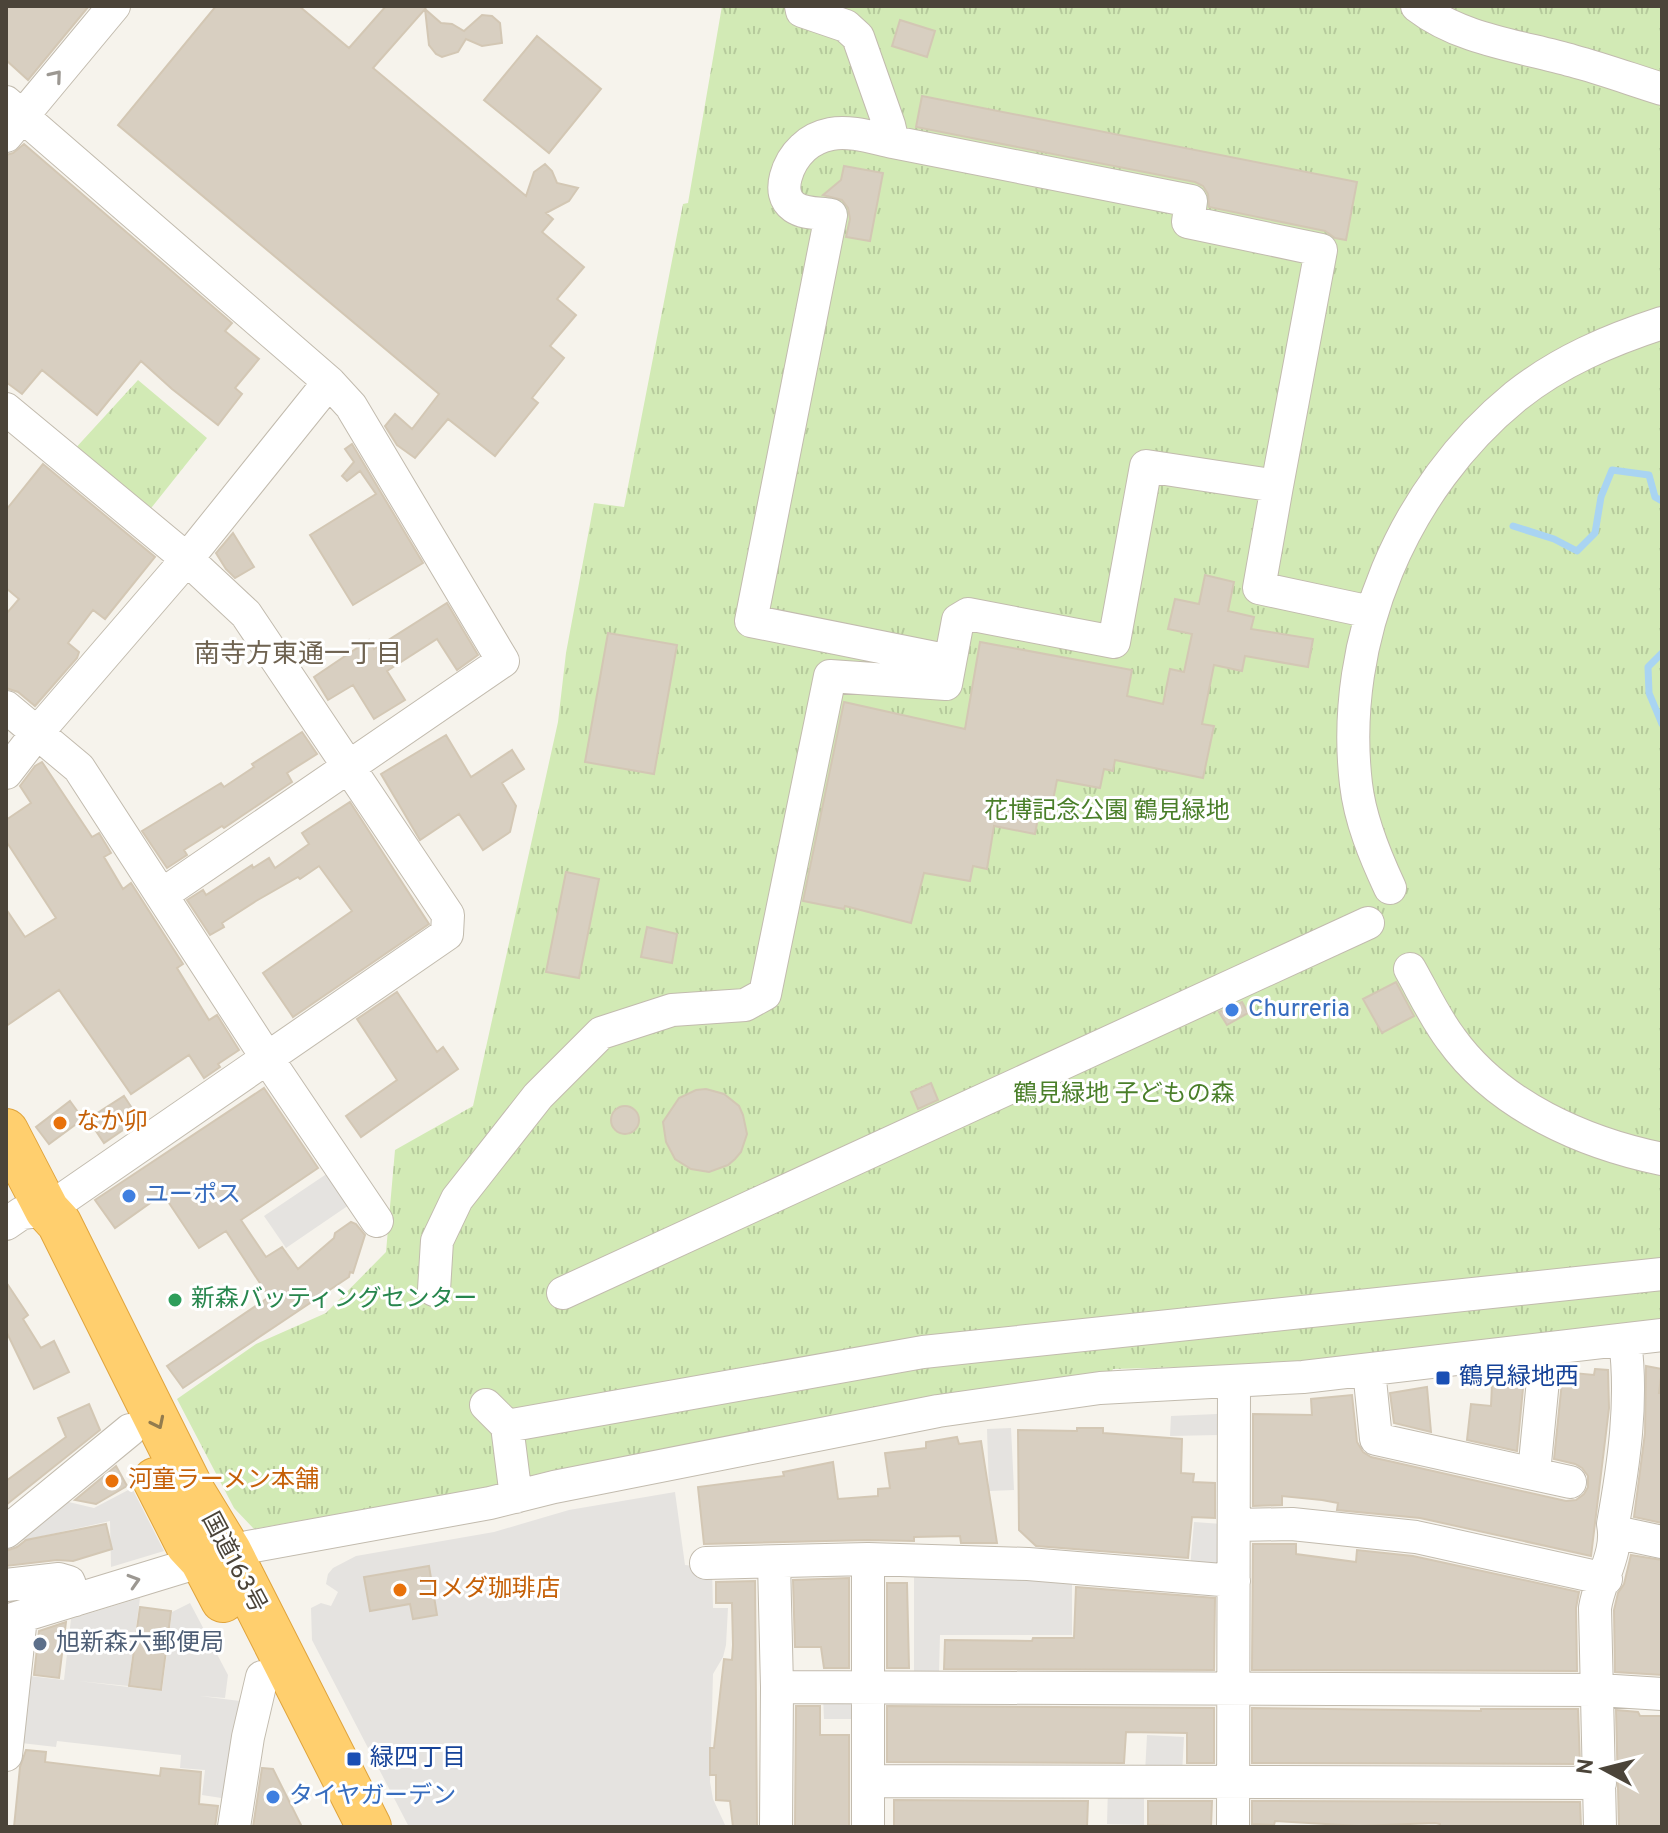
<svg xmlns="http://www.w3.org/2000/svg" width="1668" height="1833" font-family="Overpass,'Noto Sans JP',sans-serif">
  <style>
    .park { fill: url(#park-tufts) }
    .parking { fill: #e5e3e0 }
    .lines { fill: none; stroke-linecap: round; stroke-linejoin: round }
    .stream { stroke: #a9d4f2; stroke-width: 7 }
    .building { fill: #d8cfc1; stroke: #d3c7b4; stroke-width: 2 }
    .minor-casing { stroke: #c2bbae; stroke-width: 34 }
    .highway-casing { stroke: #e0a43c; stroke-width: 46 }
    .minor { stroke: #fff; stroke-width: 32 }
    .highway { stroke: #ffcf6e; stroke-width: 44 }
    .oneway { stroke: #9c9892 }
    .oneway2 { stroke: #937c4e }
    .shop-dot { fill: #3f7fe0; stroke: #fff; stroke-width: 3 }
    .food-dot { fill: #e8710a; stroke: #fff; stroke-width: 3 }
    .leisure-dot { fill: #2e9e5b; stroke: #fff; stroke-width: 3 }
    .transit-dot { fill: #1a4fb4; stroke: #fff; stroke-width: 3 }
    .service-dot { fill: #5c6f8a; stroke: #fff; stroke-width: 3 }
    .labels { text-anchor: middle; dominant-baseline: central; stroke-width: 6; stroke-linejoin: round; paint-order: stroke }
    .park-label { font-size: 24px; fill: #4a7f2a; stroke: #fff }
    .shop-label { font-size: 24px; fill: #366cbe; stroke: #fff; text-anchor: start }
    .food-label { font-size: 24px; fill: #c56008; stroke: #fff; text-anchor: start }
    .leisure-label { font-size: 24px; fill: #27864d; stroke: #fff; text-anchor: start }
    .transit-label { font-size: 24px; fill: #164399; stroke: #fff; text-anchor: start }
    .street-label { font-size: 24px; fill: #4b4439; stroke: #fff }
    .service-label { font-size: 24px; fill: #4e5e75; stroke: #fff; text-anchor: start }
    .neighbourhood-label { font-size: 26px; fill: #6e6250; stroke: #fff }
  </style>
  <defs>
    <pattern id="park-tufts" width="24" height="20" patternUnits="userSpaceOnUse" patternTransform="scale(2)"><rect width="24" height="20" fill="#d2eab5"/><path d="M3 7l-1-3M5 7V3M7 7l1-3M15 17l-1-3M17 17v-4M19 17l1-3" fill="none" stroke="#b6ca9c"/></pattern>
  </defs>
  <rect width="100%" height="100%" fill="#f6f3ec"/>
  <!-- park -->
  <path class="park" d="M722 6H1662V1322L1299 1364 1113 1369 1110 1375 254 1529 234 1508 177 1399 256 1344 326 1313 386 1252 395 1150 473 1106 558 722 566 653 594 503 624 507 683 204 688 203Z
    M138 380 207 438 144 517 72 452Z"/>
  <!-- parking -->
  <path class="parking" d="M328 1173 349 1205 286 1248 264 1216Z
    M1217 1414 1218 1435 1170 1436 1171 1416Z
    M1011 1428 1014 1490 989 1491 987 1429Z
    M132 1488 164 1551 111 1567 110 1521 16 1542 56 1499 94 1508Z
    M675 1492 685 1565 712 1568 713 1608H728L726 1645 723 1657 713 1674 710 1782 713 1799 726 1827H409L312 1640 311 1608 321 1603 331 1606 338 1592 326 1584 328 1574 333 1568 356 1556 494 1532 569 1510Z
    M1194 1522 1222 1524 1218 1570 1190 1568Z
    M1072 1575V1635H940L939 1672H914V1576Z
    M140 1598 128 1686 78 1681 162 1691 172 1612 190 1603 228 1675 225 1698 200 1696 240 1701 244 1708 228 1799 202 1795 205 1770 180 1768 181 1755 57 1741 56 1747 21 1743 29 1676 64 1680 71 1619Z
    M857 1695 858 1719H824L823 1696Z
    M1147 1735 1184 1737 1182 1774 1145 1773Z
    M1108 1787 1144 1788V1825L1107 1824Z"/>
  <g class="lines">
    <!-- stream -->
    <path class="stream" d="M1513 526 1554 539 1577 551 1595 533 1601 497 1612 470 1649 475 1655 497 1662 501
      M1662 653 1648 667 1649 693 1662 724"/>
  </g>
  <!-- building -->
  <path class="building" d="M6 6H89L28 80 6 60Z
    M216 6H299L349 48 386 6H427L425 9 441 23 452 24 464 31 482 15 492 16 500 23 502 43 482 46 466 39 458 52 442 57 436 54 429 45 425 9 373 68 526 196 534 172 545 164 552 171 557 183 578 188 569 201 546 213 553 219 542 232 584 267 557 299 576 315 550 346 564 358 532 398 538 403 495 456 448 419 415 458 397 445 385 426 395 414 412 429 439 394 118 125Z
    M900 20 935 31 927 57 892 46Z
    M537 36 601 89 549 153 484 100Z
    M922 96 1357 182 1346 240 1335 238 1325 231 1209 207 1208 194 1203 186 1195 182 916 127Z
    M24 144 232 323 225 331 259 359 235 388 242 394 218 425 172 389 141 361 97 415 42 370 22 394 6 382V155L13 153Z
    M844 166 883 173 870 241 846 237 850 219 848 208 842 200 823 195 841 180Z
    M352 444 423 563 353 605 310 535 376 494 360 471 347 481 342 476 354 462 345 449Z
    M43 464 155 557 105 619 93 610 68 643 79 652 77 658 35 706 18 692 6 688V614L19 599 6 588V510Z
    M233 533 254 567 235 578 226 569 216 553Z
    M1205 575 1234 582 1228 611 1254 617 1251 629 1313 639 1308 667 1245 656 1242 671 1214 665 1202 724 1214 726 1203 778 1115 760 1113 771 1104 769 1100 788 1057 780 1049 820 1038 818 1035 834 994 826 987 869 973 866 970 881 924 873 911 923 845 906 844 909 803 901 844 702 965 729 980 642 1132 670 1127 696 1163 704 1170 669 1184 672 1192 634 1168 629 1175 599 1199 604Z
    M447 603 478 655 457 670 437 639 387 671 405 700 374 719 353 685 328 700 314 677 369 640 374 649Z
    M608 633 677 645 654 774 585 762Z
    M302 732 317 754 287 773 292 782 224 828 222 826 184 850 187 855 167 868 142 831 221 783 224 787 254 767 252 764Z
    M446 735 471 777 512 750 524 769 502 783 516 806 510 832 483 850 459 814 420 840 381 774Z
    M42 762 92 837 99 833 111 853 104 857 123 889 131 883 183 964 177 968 209 1020 217 1015 239 1050 218 1064 220 1067 204 1078 189 1055 131 1094 59 990 6 1026V909L25 937 56 918 6 841V820L31 803 20 786 35 766Z
    M350 802 429 924 293 1017 263 973 352 911 319 866 300 879 298 877 256 901 222 923 224 927 210 935 187 900 203 890 206 895 252 865 253 868 269 858 275 868 309 844 302 833Z
    M566 872 599 879 579 978 546 972Z
    M647 927 677 934 672 963 641 957Z
    M1396 982 1414 1016 1382 1033 1363 999Z
    M397 992 437 1052 443 1047 458 1069 361 1137 346 1116 397 1080 357 1019Z
    M1242 1002 1248 1013 1227 1025 1219 1012Z
    M931 1083 938 1100 918 1109 911 1092Z
    M264 1088 318 1168 241 1220 266 1257 282 1247 298 1269 334 1238 335 1233 351 1222 356 1224 365 1235 353 1273 350 1272 349 1277 183 1388 167 1366 269 1297 226 1231 199 1248 163 1194 115 1228 95 1200Z
    M706 1089 724 1094 739 1106 743 1115 747 1134 741 1152 735 1159 728 1165 709 1172 691 1169 675 1159 666 1142 663 1122 679 1098 696 1090Z
    M124 1096 139 1119 104 1143 88 1119Z
    M70 1101 83 1119 49 1144 36 1127Z
    M611 1120a14 14 0 1 1 28 0a14 14 0 1 1-28 0Z
    M6 1282 28 1315 23 1319 41 1348 54 1341 69 1372 34 1389 6 1331Z
    M1646 1366 1662 1369 1659 1393H1662V1523L1634 1517 1645 1433Z
    M1595 1369 1608 1370 1609 1408 1591 1556 1420 1518 1337 1510 1338 1503 1322 1500 1282 1496V1505L1253 1506V1414L1312 1415 1311 1399 1352 1395 1357 1442 1363 1452 1371 1457 1566 1501 1576 1500 1584 1494 1588 1487V1476L1582 1468 1575 1464 1554 1459 1563 1372 1594 1375Z
    M1508 1377 1524 1378 1517 1451 1467 1440 1471 1404 1491 1406 1492 1384 1507 1385Z
    M1427 1387 1431 1432 1394 1423 1390 1393Z
    M89 1404 100 1430 6 1505V1481L66 1437 58 1418Z
    M1077 1428H1103V1433L1182 1439 1181 1473 1194 1474 1193 1482 1215 1483V1518L1192 1517 1188 1558 1036 1546 1019 1530 1018 1430 1077 1431Z
    M957 1437 959 1444 981 1441 997 1543H961L960 1536 914 1537V1541L868 1540 704 1544 698 1487 784 1476 783 1472 833 1462 838 1499 878 1496V1489L890 1488 885 1453 926 1448V1442Z
    M116 1466 127 1486 96 1504 75 1500Z
    M106 1524 112 1549 73 1561 57 1560 6 1566V1551L17 1547 26 1540Z
    M1253 1544H1296V1554L1356 1562 1357 1550 1413 1556 1579 1592 1576 1608 1577 1671 1252 1670Z
    M1631 1555 1662 1560V1675L1615 1672 1614 1610 1618 1593 1624 1584Z
    M429 1566 437 1615 413 1619 410 1604 370 1611 364 1577Z
    M849 1578V1668H824L821 1647H795L793 1580Z
    M755 1581 757 1827H733L730 1801 716 1800V1775H710V1748H714L724 1659 732 1660 733 1645 732 1603H716V1582Z
    M887 1583H907L909 1668H887Z
    M1076 1587 1215 1598 1214 1670 944 1669 945 1640 1032 1641 1033 1638H1074Z
    M140 1607 171 1611 161 1690 129 1686Z
    M66 1622 59 1678 34 1675 39 1631Z
    M796 1706H820V1735H849V1827H795Z
    M887 1706 1214 1708V1763H1187V1733L1126 1732 1124 1763 887 1762Z
    M1252 1708 1481 1711V1709H1578L1580 1764 1252 1763Z
    M1616 1710 1638 1712 1640 1716H1662V1827H1619Z
    M26 1750 46 1752 45 1762 160 1776 161 1768 201 1772 199 1804 218 1806 215 1827H14L20 1767Z
    M262 1768 273 1769 302 1827H253Z
    M894 1800 1088 1801 1087 1827H894Z
    M1148 1801H1212L1211 1827 1148 1825Z
    M1252 1801 1580 1802 1581 1827H1440V1824L1435 1823 1359 1826 1275 1821 1274 1825 1252 1824Z"/>
  <g class="lines">
    <!-- minor casing -->
    <g class="minor-casing">
      <path id="minor" d="M1417 6C1461 40 1521 46 1573 61 1603 69 1633 80 1662 89
        M6 102 329 382 351 406 503 661 163 894
        M6 136 114 6
        M893 142C874 138 850 130 831 134 821 136 811 140 803 148 789 161 774 193 794 207 804 214 819 213 831 215L751 621 950 661
        M6 409 187 559 246 614 448 915 447 934 47 1210 22 1213 6 1224
        M1277 486 1259 588 1371 612
        M6 707 79 768 267 1058 377 1221
        M6 773 37 733 187 559 329 382
        M1390 888C1375 856 1360 820 1356 784 1339 639 1403 488 1516 396 1560 361 1610 340 1662 323
        M1410 969C1423 992 1435 1018 1451 1039 1499 1106 1584 1143 1662 1159
        M434 1290 437 1241 457 1199 538 1096 601 1033 672 1010 745 1005 765 994 830 676 946 684 958 620 968 614 1114 642 1146 466 1277 486 1321 250 1188 222 1191 201 893 142 889 125 858 37 846 26 802 11 801 6
        M563 1293 1368 923
        M1369 1370 1376 1439 1570 1482
        M486 1405 507 1426 516 1497
        M507 1426 923 1352 1662 1274
        M1534 1473 1546 1349
        M1234 1525 1292 1524 1416 1537 1606 1579
        M6 1532 130 1430
        M1615 1532 1662 1542
        M868 1559V1827
        M774 1562 777 1687 776 1827
        M706 1563 868 1559 1028 1564 1234 1581
        M6 1585 59 1579 69 1582 75 1600
        M6 1621 248 1547 490 1503 554 1487 938 1411 1100 1388 1303 1377 1662 1335
        M777 1687 1599 1690 1662 1694
        M6 1755 21 1617
        M868 1781 1600 1783
        M234 1827 248 1737 262 1677
        M1233 1827 1234 1382
        M1600 1827 1595 1608C1599 1580 1619 1553 1613 1524 1624 1463 1633 1401 1625 1340"/>
    </g>
    <!-- highway casing -->
    <g class="highway-casing">
      <path id="highway" d="M6 1131 47 1210 59 1223 161 1428 193 1492 229 1551 369 1827
        M155 1480 188 1545 202 1560 223 1600"/>
    </g>
    <!-- minor -->
    <use href="#minor" class="minor"/>
    <!-- highway -->
    <use href="#highway" class="highway"/>
  </g>
  <!-- one-way arrows -->
  <defs><path id="oneway-chevron" d="M-2-3.5L2.5 0L-2 3.5" fill="none" stroke-width="1.6" stroke-linecap="round" stroke-linejoin="round" transform="scale(2)"/></defs>
  <g class="oneway">
    <use href="#oneway-chevron" transform="translate(56 76) rotate(-50)"/>
    <use href="#oneway-chevron" transform="translate(134 1581) rotate(-17)"/>
  </g>
  <use class="oneway2" href="#oneway-chevron" transform="translate(158 1423) rotate(64)"/>
  <!-- markers -->
  <g class="shop-dot">
    <circle cx="1232" cy="1010" r="8"/>
    <circle cx="129" cy="1196" r="8"/>
    <circle cx="273" cy="1797" r="8"/>
  </g>
  <g class="food-dot">
    <circle cx="60" cy="1123" r="8"/>
    <circle cx="112" cy="1481" r="8"/>
    <circle cx="400" cy="1590" r="8"/>
  </g>
  <circle class="leisure-dot" cx="175" cy="1300" r="8"/>
  <g class="transit-dot">
    <rect x="1435" y="1370" width="16" height="16" rx="4"/>
    <rect x="346" y="1751" width="16" height="16" rx="4"/>
  </g>
  <circle class="service-dot" cx="40" cy="1644" r="8"/>
  <g class="labels">
    <!-- park labels -->
    <g class="park-label">
      <text x="1107" y="812">花博記念公園 鶴見緑地</text>
      <text x="1124" y="1095">鶴見緑地 子どもの森</text>
    </g>
    <!-- shop labels -->
    <g class="shop-label">
      <text x="1248" y="1010">Churreria</text>
      <text x="145" y="1196">ユーポス</text>
      <text x="289" y="1797">タイヤガーデン</text>
    </g>
    <!-- food labels -->
    <g class="food-label">
      <text x="76" y="1123">なか卯</text>
      <text x="128" y="1481">河童ラーメン本舗</text>
      <text x="416" y="1590">コメダ珈琲店</text>
    </g>
    <!-- leisure labels -->
    <g class="leisure-label">
      <text x="191" y="1300">新森バッティングセンター</text>
    </g>
    <!-- transit labels -->
    <g class="transit-label">
      <text x="1459" y="1378">鶴見緑地西</text>
      <text x="370" y="1759">緑四丁目</text>
    </g>
    <!-- street labels -->
    <g class="street-label">
      <text transform="translate(233 1563) rotate(62)">国道163号</text>
    </g>
    <!-- service labels -->
    <g class="service-label">
      <text x="56" y="1644">旭新森六郵便局</text>
    </g>
    <!-- neighbourhood labels -->
    <g class="neighbourhood-label">
      <text x="298" y="655">南寺方東通一丁目</text>
    </g>
  </g>
  <!-- border -->
  <rect width="1668" height="1833" fill="none" stroke="#4b4439" stroke-width="16"/>
  <!-- north arrow -->
  <g transform="translate(1604 1769) rotate(277)" stroke="#ffffff" stroke-width="6" paint-order="stroke">
  <path d="M0-6L14 30L0 20L-14 30Z" fill="#4b4439"/>
  <text y="-12" font-size="22" font-weight="bold" text-anchor="middle" fill="#4b4439">N</text>
  </g>
</svg>
